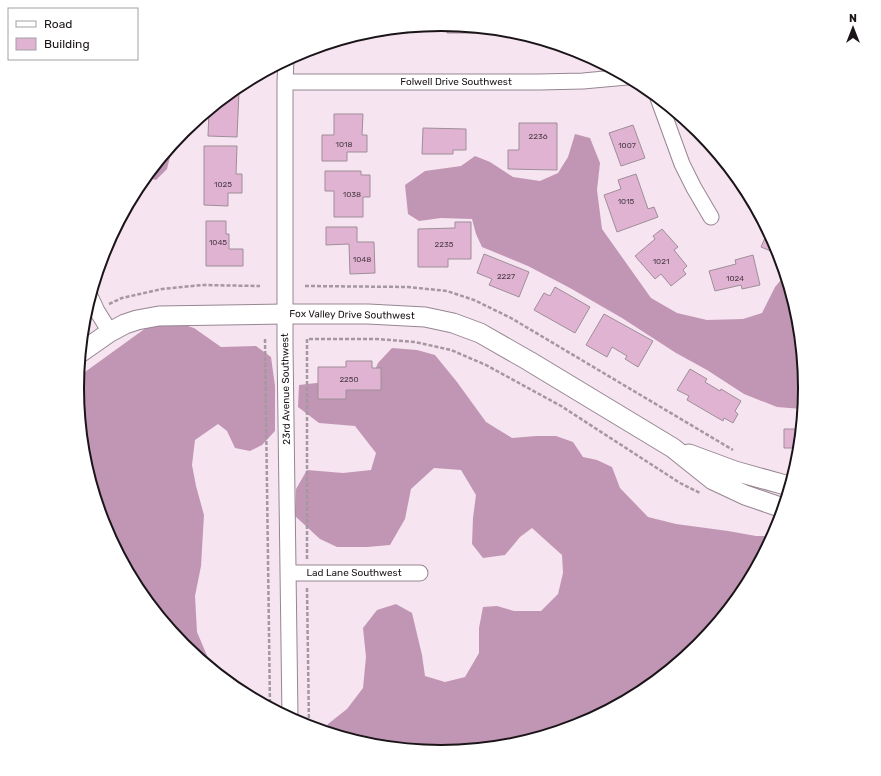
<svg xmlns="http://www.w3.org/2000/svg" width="881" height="776" font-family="Rubik,sans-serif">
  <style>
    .forest { fill: #c196b4 }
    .building { fill: #e0b3d2; stroke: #9e8e98 }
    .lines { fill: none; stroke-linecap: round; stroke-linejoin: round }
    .minor-casing { stroke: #968691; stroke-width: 17 }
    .tertiary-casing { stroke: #968691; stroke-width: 21 }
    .path { stroke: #a598a1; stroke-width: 2.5; stroke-dasharray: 4 2; stroke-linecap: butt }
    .minor { stroke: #fff; stroke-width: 15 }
    .tertiary { stroke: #fff; stroke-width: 19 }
    .labels { text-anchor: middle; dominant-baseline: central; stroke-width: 4; stroke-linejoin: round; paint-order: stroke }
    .number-label { font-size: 8px; fill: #4c3c47 }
    .street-label { font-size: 10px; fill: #1b1519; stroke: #fff }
    .rim { fill: none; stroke: #1b1519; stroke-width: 2 }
  </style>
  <rect width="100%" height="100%" fill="#f6e4f0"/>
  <!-- forest -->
  <path class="forest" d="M575 134 590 138 600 163 597 190 602 229 651 298 677 313 707 320 743 319 762 313 775 287 785 275 798 317 804 388 802 409 777 407 744 394 707 370 676 353 622 318 570 288 528 266 482 247 476 234 472 219 441 218 419 221 408 214 405 185 425 171 461 166 475 156 490 162 513 177 540 181 558 173 568 157Z
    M174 141 167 169 156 180 149 178 147 175Z
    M175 322 194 328 221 347 256 346 271 357 275 386V431L262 445 250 451 235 448 227 431 218 424 195 440 192 465 196 486 204 515 201 566 195 596 197 632 211 665 236 679 256 700 238 691 183 645 138 590 104 527 83 459 77 388 78 377 150 325Z
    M392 348 417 350 435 355 457 382 486 422 512 438 536 436H556L573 442 583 457 597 460 612 467 620 488 648 517 676 524 728 531 756 536H772L743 590 698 646 643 691 580 724 511 745 440 752 369 745 325 732 328 724 347 709 363 688 366 657 363 628 377 610 396 604 412 613 422 655 425 676 445 682 465 677 479 653V628L483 607 497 606 514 611H541L558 594 563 573 562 555 532 528 520 537 505 555 483 558 472 544 473 518 476 495 461 470 434 468 411 489 405 519 390 545 367 547H337L320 539 295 516 296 489 307 470 343 473 371 470 376 453 355 426 319 423 298 407 299 385 325 382 369 384 378 363Z"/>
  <!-- building -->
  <path class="building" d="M437 24 483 28V33H447V28H437Z
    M408 27V33H384V36H375V33H364L370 31Z
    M236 87V92H239L237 137 208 136 209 110Z
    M334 114H363L362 135H367V152H347V161H322V135H334Z
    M519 123H557V170L508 169V150H519Z
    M633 125 645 158 621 166 609 133Z
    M423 128 466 129V150H453V154H422Z
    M204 146H237L236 174H242V193H228V206L204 205Z
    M325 171H361V175H370V197H363V217H334V191H325Z
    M636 174 648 209 654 207 658 217 617 232 604 195 621 189 618 180Z
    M206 221H226V234H229V249H243V266H206Z
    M455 222H471V259H448V267H418V229L455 228Z
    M326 227H357V242H374L375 273 350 274 349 244 326 245Z
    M662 229 678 247 674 250 687 266 683 270 686 274 671 286 661 274 655 279 635 256 655 239 653 236Z
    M768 231 777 249 778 254 761 247Z
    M484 254 529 272 519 297 489 285 492 279 477 273Z
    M753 255 760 285 742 289 741 285 715 291 709 271 736 264 735 260Z
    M555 287 590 307 575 333 534 310 544 293 550 296Z
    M604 314 653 341 638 367 625 359 627 356 612 347 607 357 586 345Z
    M346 361H372V368H381V390H346V399H318V367H346Z
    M690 369 707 379 705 382 720 391 721 389 741 401 735 411 738 414 733 423 724 418 723 421 687 400 689 396 677 390Z
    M784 429H800L799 448H784Z"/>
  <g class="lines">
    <!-- minor casing -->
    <g class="minor-casing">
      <path id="minor" d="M286 60 285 82V347L290 718
        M285 82H539L583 81 627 77
        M658 98 682 164 694 188 711 217
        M90 296 97 311 110 332
        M288 573H420"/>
    </g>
    <!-- tertiary casing -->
    <g class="tertiary-casing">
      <path id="tertiary" d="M80 353 110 332 125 324 137 320 159 316 285 314H368L425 317 453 323 480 333 529 361 673 448 713 480 745 495 777 506 783 507
        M689 454 735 471 789 486"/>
    </g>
    <!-- path -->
    <path class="path" d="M305 286 408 287 447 291 474 300 511 318 733 450
      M109 304 122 298 162 289 202 285 260 286
      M265 339 270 707
      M307 559V339H377L415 342 451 350 486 365 561 406 680 483 700 493
      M307 588 309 726"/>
    <!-- minor -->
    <use href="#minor" class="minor"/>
    <!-- tertiary -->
    <use href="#tertiary" class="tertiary"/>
  </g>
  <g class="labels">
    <!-- number labels -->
    <g class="number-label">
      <text x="538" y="136">2236</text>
      <text x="344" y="144">1018</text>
      <text x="627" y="145">1007</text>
      <text x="223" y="184">1025</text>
      <text x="352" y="194">1038</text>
      <text x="626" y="201">1015</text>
      <text x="218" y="242">1045</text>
      <text x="444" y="244">2235</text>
      <text x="362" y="259">1048</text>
      <text x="661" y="261">1021</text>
      <text x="506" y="276">2227</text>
      <text x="735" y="278">1024</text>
      <text x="349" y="379">2250</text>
    </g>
    <!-- street labels -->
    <g class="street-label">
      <text x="456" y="82">Folwell Drive Southwest</text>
      <text transform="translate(352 315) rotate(1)">Fox Valley Drive Southwest</text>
      <text transform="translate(286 389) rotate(-91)">23rd Avenue Southwest</text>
      <text x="354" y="573">Lad Lane Southwest</text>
    </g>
  </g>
  <!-- crop -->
  <path d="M0 0H881V776H0ZM84 388a357 357 0 1 1 714 0a357 357 0 1 1-714 0Z" fill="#fff" fill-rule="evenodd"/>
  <path class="rim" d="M84 388a357 357 0 1 1 714 0a357 357 0 1 1-714 0Z"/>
  <!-- legend -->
  <rect x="8" y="8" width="130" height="52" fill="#ffffff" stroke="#a4a1a3"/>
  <rect x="16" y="21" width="20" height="6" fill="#ffffff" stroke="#a4a1a3"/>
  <text x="44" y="28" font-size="12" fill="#1b1519">Road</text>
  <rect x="16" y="38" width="20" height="12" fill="#e0b3d2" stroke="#a4a1a3"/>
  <text x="44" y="48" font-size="12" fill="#1b1519">Building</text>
  <!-- north arrow -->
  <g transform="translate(853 28)" stroke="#ffffff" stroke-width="3" paint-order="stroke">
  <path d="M0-3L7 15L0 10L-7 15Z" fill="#1b1519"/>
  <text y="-6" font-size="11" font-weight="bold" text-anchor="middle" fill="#1b1519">N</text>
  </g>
</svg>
